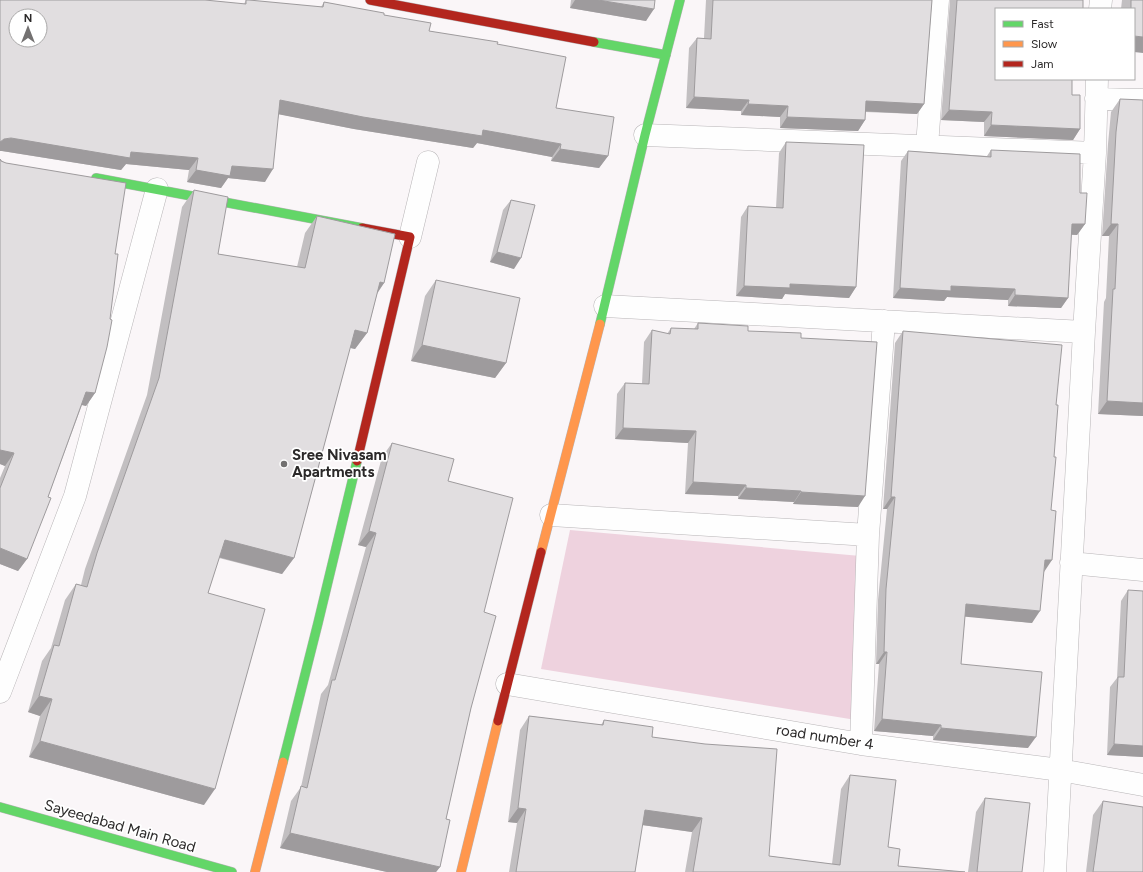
<svg xmlns="http://www.w3.org/2000/svg" width="1143" height="872" font-family="Figtree,sans-serif">
  <style>
    .green { fill: #eed2de }
    .lines { fill: none; stroke-linecap: round; stroke-linejoin: round }
    .street-casing { stroke: #b8b5b7; stroke-width: 23 }
    .fast-casing { stroke: #b8b5b7; stroke-width: 10 }
    .slow-casing { stroke: #b8b5b7; stroke-width: 10 }
    .jam-casing { stroke: #b8b5b7; stroke-width: 10 }
    .street { stroke: #fefefe; stroke-width: 22 }
    .fast { stroke: #63d668; stroke-width: 9 }
    .slow { stroke: #ff974d; stroke-width: 9 }
    .jam { stroke: #b3261e; stroke-width: 9 }
    .wall { fill: #c2bfc1 }
    .shaded-wall { fill: #9e9b9d }
    .building { fill: #e1dee0; stroke: #9e9b9d; fill-rule: evenodd }
    .poi-dot { fill: #737171; stroke: #fff; stroke-width: 1.5 }
    .labels { text-anchor: middle; dominant-baseline: central; stroke-width: 3.5; stroke-linejoin: round; paint-order: stroke }
    .poi-label { font-size: 15px; font-weight: bold; fill: #2b2929; stroke: #fff; text-anchor: start }
    .street-label { font-size: 15px; fill: #2b2929; stroke: #fff }
  </style>
  <rect width="100%" height="100%" fill="#faf6f8"/>
  <!-- green -->
  <path class="green" d="M570 530 872 557 856 720 541 669Z"/>
  <g class="lines">
    <!-- street casing -->
    <g class="street-casing">
      <path id="street" d="M1100 9 1101 0
        M1096 99 1143 100
        M645 135 1095 153
        M927 146 938 0
        M410 237 428 162
        M605 306 1084 332
        M551 515 868 535 884 321
        M1071 563 1143 570
        M507 684 861 744 1060 770 1143 785
        M0 692 75 496 157 189
        M861 744 868 535
        M1055 872 1084 332 1095 153 1097 79"/>
    </g>
    <!-- fast casing -->
    <g class="fast-casing">
      <path id="fast" d="M594 42 666 55
        M96 178 362 228
        M600 324 645 135 680 0
        M283 762 318 623 357 461
        M0 807 232 872"/>
    </g>
    <!-- slow casing -->
    <g class="slow-casing">
      <path id="slow" d="M541 552 600 324
        M255 872 283 762
        M461 872 498 721"/>
    </g>
    <!-- jam casing -->
    <g class="jam-casing">
      <path id="jam" d="M370 0 594 42
        M357 461 410 237 362 228
        M498 721 541 552"/>
    </g>
    <!-- street -->
    <use href="#street" class="street"/>
    <!-- fast -->
    <use href="#fast" class="fast"/>
    <!-- slow -->
    <use href="#slow" class="slow"/>
    <!-- jam -->
    <use href="#jam" class="jam"/>
  </g>
  <!-- wall -->
  <path class="wall" d="M246 0 321 7 324 2 384 15 429 31 497 44 556 108 608 156 599 168 551 161 552 157 477 143 473 148 354 129 279 114 265 182 228 178 221 188 187 182 189 170 126 164 121 170 2 151 244 4Z
    M571 0H655L646 21 570 8Z
    M706 0H932L924 104 917 114 865 112V120L858 131 780 128V117L741 115V111L686 108 689 48 697 38H704Z
    M950 0H1083L996 9 1072 95 1080 129 1073 140 984 136V122L941 120Z
    M1122 0H1143L1134 9H1121Z
    M1120 99 1143 100V416L1098 414 1104 302 1106 298 1109 236H1102L1108 144 1111 112Z
    M786 142 856 287 849 298 785 294 782 299 736 296 741 217 748 206 776 208 779 153Z
    M991 150 1080 193 1085 224 1077 235H1071L1068 298 1061 308 1008 306V300L947 297 944 301 893 298 901 161 908 151 987 156Z
    M0 159 115 254 95 393 86 406 82 405 48 497 27 559 18 571 0 564V478L5 466 0 464Z
    M194 190 218 254 297 267 305 233 317 216 384 283 377 294 367 333 355 349 350 348 294 558 282 574 219 558 208 593 204 805 29 757 40 716 28 712 42 661 51 648 65 600 76 584 81 585 85 569 147 395 182 207Z
    M511 200 514 269 490 262 503 210Z
    M436 280 506 363 495 378 411 361 425 296Z
    M698 323 748 331 801 338 858 507 793 504 794 502 738 499V496L685 494 688 443 615 439 617 394 625 383 642 384 644 342 652 330 667 334 671 328 694 329Z
    M903 331 1056 405 1044 572 1032 623 965 616 961 664 1028 748 933 740V736L874 731 879 664H876L878 600 887 509H883L895 343Z
    M392 443 448 481 484 612 471 708 446 819 440 867 436 872H387L280 848 291 801 301 787 321 694 328 685 366 547 358 545 382 457Z
    M1128 590 1143 757 1107 755 1110 687 1117 678 1121 601Z
    M529 716 601 725 604 720 652 737 769 856 832 864 841 789 850 775 898 866 965 872H685L692 832 642 825 635 872H509L517 823 508 822 520 730Z
    M985 798 1022 872H968L976 812Z
    M1103 801 1143 872H1086L1093 815Z"/>
  <!-- shaded-wall -->
  <path class="shaded-wall" d="M575 0H598L654 9 646 21 570 8Z
    M1134 36 1143 37V53L1134 52Z
    M694 97 749 100 741 111 686 108Z
    M280 100 483 130 561 144 552 157 477 143 473 148 354 129 272 113Z
    M866 101 924 104 917 114 858 111Z
    M748 104 788 106 780 117 741 115Z
    M949 110 992 112 984 122 941 120Z
    M787 117 865 120 858 131 780 128Z
    M991 125 1080 129 1073 140 984 136Z
    M11 138 131 152 198 158 189 170 126 164 121 170 2 151H0V142L4 139Z
    M560 149 608 156 599 168 551 161Z
    M232 166 273 169 265 182 228 178 221 188 187 182 196 170Z
    M1072 224H1085L1077 235 1064 234Z
    M1111 224H1118L1109 236H1102Z
    M497 252 521 258 514 269 490 262Z
    M380 282 384 283 373 299Z
    M790 284 856 287 849 298 785 294 782 299 736 296 744 286Z
    M951 286 1015 289 1008 300 947 297 944 301 893 298 900 288Z
    M1015 295 1068 298 1061 308 1008 306Z
    M355 330 367 333 355 349 343 346Z
    M422 345 506 363 495 378 411 361Z
    M86 392 95 393 86 406 78 404Z
    M1107 401 1143 403V416L1098 414Z
    M623 428 696 431 688 443 615 439Z
    M0 450 14 453 5 466 0 464Z
    M693 482 746 485 738 496 685 494Z
    M746 488 801 491 794 502 738 499Z
    M801 492 865 496 858 507 793 504Z
    M891 497H895L887 509H883Z
    M369 531 376 533 366 547 358 545Z
    M225 540 294 558 282 574 214 556Z
    M0 548 27 559 18 571 0 564Z
    M1045 560H1052L1044 572Z
    M966 604 1040 611 1032 623 958 616Z
    M884 652H887L879 664H876Z
    M39 696 52 699 40 716 28 712Z
    M882 719 941 725 933 736 874 731Z
    M941 728 1036 737 1028 748 933 740Z
    M40 741 215 789 204 805 29 757Z
    M1114 744 1143 746V757L1107 755Z
    M518 808 526 809 517 823 508 822Z
    M645 810 702 818 692 832 635 824Z
    M290 833 440 867 436 872H387L280 848Z"/>
  <!-- building -->
  <path class="building" d="M0 0H205L246 4V0H249L323 7 324 2 384 13V15L431 23 429 31 498 42 497 44 566 57 556 108 614 117 608 156 560 149 561 144 483 130 482 136 363 117 280 100 273 169 232 166 230 176 196 170 198 158 131 152 130 158 11 138 4 139 0 142ZM16 16H40V40H16Z
    M598 0H655L654 9Z
    M713 0H932L924 104 866 101 865 120 787 117 788 106 748 104 749 100 694 97 697 38 711 39Z
    M957 0H1083V9H996V79H1072V95H1080V129L991 125 992 112 949 110Z
    M1131 0H1143V37L1134 36V9H1131Z
    M1120 99 1143 100V403L1107 401 1113 289H1115L1118 224H1111L1116 132Z
    M786 142 864 145 856 287 790 284V288L744 286 748 206 783 208Z
    M991 150 1080 154V193H1087L1085 224H1072L1068 298 1015 295V289L951 286V291L900 288 908 151 991 157Z
    M0 159 1 161 6 163 126 183 115 254H118L110 319 112 320 107 347 95 393 86 392 48 497 51 498 27 559 0 548V488L14 453 0 450Z
    M194 190 228 197 218 254 305 268 317 216 395 234 384 283 380 282 367 333 355 330 294 558 225 540 208 593 265 609 215 789 40 741 52 699 39 696 54 645 59 646 76 584 87 587 97 553 159 378Z
    M511 200 535 205 521 258 497 252Z
    M436 280 520 298 506 363 422 345Z
    M698 323 748 326V331L801 333V338L877 342 865 496 801 492V491L746 488V485L693 482 696 431 623 428 625 383 649 384 652 330 670 334 671 328 698 329Z
    M903 331 1062 345 1056 405H1058L1054 457H1056L1051 510 1056 511 1052 560H1045L1040 611 966 604 961 664 1042 672 1036 737 941 728V725L882 719 887 652H884L886 589 895 497H891Z
    M392 443 454 459 448 481 513 498 484 612 496 616 471 708 446 819 450 820 440 867 290 833 301 786 307 788 332 680H335L376 533 369 531Z
    M1128 590 1143 591V746L1114 744 1118 677H1124Z
    M529 716 603 725 604 720 653 727 652 737 705 744 777 749 769 856 840 865 850 775 896 780 888 847 900 849 898 866 965 872H693L702 818 645 810 635 872H516L526 809 518 808Z
    M985 798 1030 803 1022 872H977Z
    M1103 801 1143 807V872H1093Z"/>
  <!-- markers -->
  <circle class="poi-dot" cx="284" cy="464" r="4"/>
  <g class="labels">
    <!-- poi labels -->
    <g class="poi-label">
      <text x="292" y="455">Sree Nivasam<tspan x="292" dy="17">Apartments</tspan></text>
    </g>
    <!-- street labels -->
    <g class="street-label">
      <text transform="translate(825 737) rotate(9)">road number 4</text>
      <text transform="translate(120 826) rotate(16)">Sayeedabad Main Road</text>
    </g>
  </g>
  <!-- legend -->
  <rect x="995" y="8" width="140" height="72" fill="#ffffff" stroke="#aaa9a9"/>
  <rect x="1003" y="21" width="20" height="6" fill="#63d668" stroke="#aaa9a9"/>
  <text x="1031" y="28" font-size="12" fill="#2b2929">Fast</text>
  <rect x="1003" y="41" width="20" height="6" fill="#ff974d" stroke="#aaa9a9"/>
  <text x="1031" y="48" font-size="12" fill="#2b2929">Slow</text>
  <rect x="1003" y="61" width="20" height="6" fill="#b3261e" stroke="#aaa9a9"/>
  <text x="1031" y="68" font-size="12" fill="#2b2929">Jam</text>
  <!-- north arrow -->
  <g transform="translate(28 28)"><circle r="19" fill="#ffffff" stroke="#aaa9a9"/>
  <path d="M0-3L7 15L0 10L-7 15Z" fill="#737171"/>
  <text y="-6" font-size="11" font-weight="bold" text-anchor="middle" fill="#2b2929">N</text>
  </g>
</svg>
